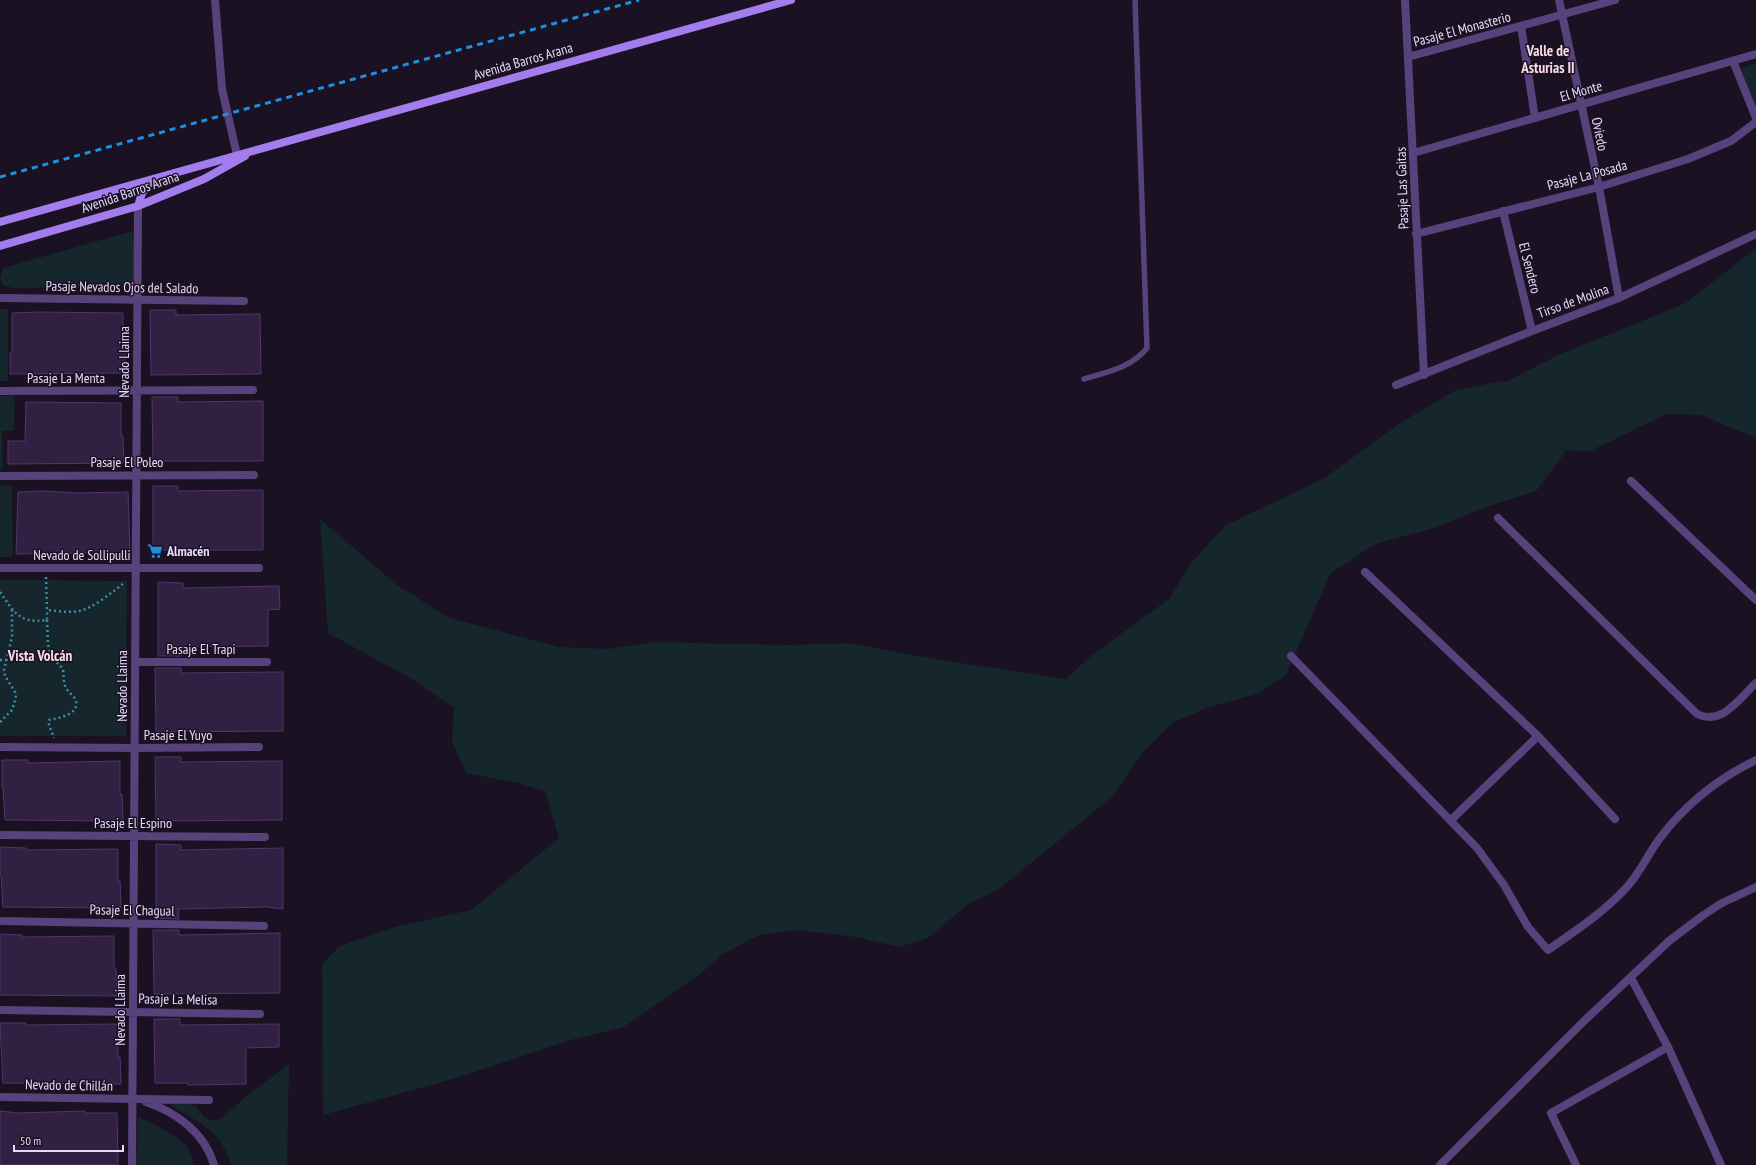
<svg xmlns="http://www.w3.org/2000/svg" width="1756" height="1165" font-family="'PT Sans Narrow',sans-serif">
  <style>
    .green { fill: #15262d }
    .building { fill: #322042; stroke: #51356b }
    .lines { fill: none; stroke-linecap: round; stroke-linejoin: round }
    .path { stroke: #3e8ea8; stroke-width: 2.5; stroke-dasharray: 2 3; stroke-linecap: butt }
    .lane { stroke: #57427c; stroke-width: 5.5 }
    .street { stroke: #57427c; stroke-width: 8 }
    .secondary { stroke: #a37cee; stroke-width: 8 }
    .rail { stroke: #1d90e2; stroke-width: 3; stroke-dasharray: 6 5; stroke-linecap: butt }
    .labels { text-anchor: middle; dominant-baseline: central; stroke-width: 3; stroke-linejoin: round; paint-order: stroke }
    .street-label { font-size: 14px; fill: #e7d9fa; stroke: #1a1223 }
    .poi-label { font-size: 14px; font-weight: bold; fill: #e7d9fa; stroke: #1a1223; text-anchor: start }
    .neighbourhood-label { font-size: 15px; font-weight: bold; fill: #fadbe5; stroke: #1a1223 }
  </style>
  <rect width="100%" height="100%" fill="#1a1223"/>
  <!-- green -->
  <path class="green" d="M1756 63V114L1741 68Z
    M136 230 133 281 122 287 13 288 3 285 0 279 3 268Z
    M1756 248V438L1701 415 1667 414 1588 452 1565 450 1564 454 1536 491 1486 507 1431 529 1375 544 1330 574 1286 675 1257 694 1209 707 1172 723 1141 754 1113 796 998 890 968 904 928 938 899 947 856 937 798 930 759 935 723 954 700 974 624 1027 574 1039 453 1079 323 1115 322 964 340 946 395 927 471 910 559 838 545 791 518 783 466 773 452 741 454 708 412 679 328 633 320 519 397 585 449 618 559 647 608 649 654 642 787 645 850 643 928 658 1066 679 1092 655 1169 599 1191 563 1226 525 1323 479 1402 422 1454 391 1501 381 1506 382 1558 355 1686 303Z
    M0 309H8V381H0Z
    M0 396H15L14 430 2 431 3 469H0Z
    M12 485 13 557H0V486Z
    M0 580 127 581 126 736H0Z
    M289 1064 287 1165H231C220 1128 200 1124 170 1105L183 1103 196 1106 204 1117 213 1121 222 1118 243 1099Z
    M138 1118C150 1120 179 1137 187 1147 191 1152 192 1159 194 1165H136Z"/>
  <!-- building -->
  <path class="building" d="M150 310H176V315L260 314 261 374 151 375Z
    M38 312 123 313V346H125L126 373 10 374V352H12V313Z
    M152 397H178V402L263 401V461H153Z
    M26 402 121 403V436H123L124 463 8 464V441H25Z
    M153 486H178V491L263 490V550H153Z
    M43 491 77 493 128 492 130 552 16 554 18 492Z
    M158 582 183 583V588L279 586 280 609 268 610V646L181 647V656H158Z
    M155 668H181V673L283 672V731L156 732Z
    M155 757H181V762L282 761V820L156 821Z
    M2 760H28V763L120 761V794H122L123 821 5 820 3 788H2Z
    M156 844 181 845V850L283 848V909L266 907 178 909 179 919 156 918Z
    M0 847 26 848V850L118 849V881H120L121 908 3 907 1 875H0Z
    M153 930H179V935L280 933V993L154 994Z
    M0 934 22 935V937L114 936V968H116L117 996 0 995Z
    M154 1019H180V1025L279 1024V1047L246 1048V1084L188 1085V1083H155Z
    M0 1023H26L25 1025 118 1024V1057H120L121 1084 3 1083Z
    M0 1111 18 1113 85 1111V1113H117L118 1165H0Z"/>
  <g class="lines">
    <!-- path -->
    <path class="path" d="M46 577 47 610C58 611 69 613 79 611 92 609 114 591 124 583
      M0 592C14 612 19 624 47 620V610
      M47 620 48 644 51 656 63 669C64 676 63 682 66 688 69 693 74 696 76 701 79 715 58 718 49 720V725L54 738
      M0 660H6
      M0 722 12 710 16 698 15 692 5 676 4 670 12 637V610"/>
    <!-- lane -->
    <path class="lane" d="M1084 379C1107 372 1131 368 1147 348L1135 0"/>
    <!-- street -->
    <path class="street" d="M215 0 222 89 237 155
      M1405 0 1424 375
      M1559 0 1599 187 1619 298
      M1521 26 1535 118
      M1408 57 1615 0
      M1733 61 1756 118
      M1413 153 1756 54
      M1503 211 1532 331
      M1416 234 1599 187 1688 159 1731 141 1756 122
      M0 298 244 301
      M1396 385 1532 331 1619 298 1756 234
      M0 391 253 390
      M0 476 254 475
      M1631 481 1756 600
      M1498 518 1697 714C1722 726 1739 699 1756 683
      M0 568H259
      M1365 572 1538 736 1615 819
      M1291 656 1477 848 1504 885 1528 927 1548 950C1575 931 1603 913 1626 888 1640 873 1648 854 1660 838 1685 805 1719 778 1756 760
      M135 662H267
      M0 747 135 748 259 747
      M1451 820 1538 736
      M0 835 265 837
      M0 921 264 926
      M1631 978 1668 1047
      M0 1010 260 1014
      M0 1097 209 1100
      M146 1102C176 1112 205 1133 214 1165
      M132 1165 138 206
      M1440 1165 1583 1022 1669 941 1702 916 1722 903 1756 887
      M1576 1165 1551 1113 1668 1047 1721 1165"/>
    <!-- secondary -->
    <path class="secondary" d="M138 206 142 193 152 180
      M0 222 791 0
      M0 246 138 206 204 179 245 156"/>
    <!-- rail -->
    <path class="rail" d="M0 177 639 0"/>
  </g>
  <!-- icons -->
  <defs>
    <g id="supermarket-bare" transform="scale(1.2)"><path d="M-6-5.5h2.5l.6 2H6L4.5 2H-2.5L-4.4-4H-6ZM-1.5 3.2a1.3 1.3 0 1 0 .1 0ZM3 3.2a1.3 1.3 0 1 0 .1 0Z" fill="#1d90e2" stroke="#1a1223" stroke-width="2.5" paint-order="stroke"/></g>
  </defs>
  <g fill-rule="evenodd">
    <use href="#supermarket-bare" x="155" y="551"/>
  </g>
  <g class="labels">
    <!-- street labels -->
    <g class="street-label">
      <text transform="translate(1462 29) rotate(-15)">Pasaje El Monasterio</text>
      <text transform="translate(523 61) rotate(-16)">Avenida Barros Arana</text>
      <text transform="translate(1581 91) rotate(-16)">El Monte</text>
      <text transform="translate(1600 134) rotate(78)">Oviedo</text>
      <text transform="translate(1587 175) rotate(-15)">Pasaje La Posada</text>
      <text transform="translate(1402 188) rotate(-92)">Pasaje Las Gaitas</text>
      <text transform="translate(130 192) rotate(-19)">Avenida Barros Arana</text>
      <text transform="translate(1530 268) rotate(76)">El Sendero</text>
      <text transform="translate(122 287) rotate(1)">Pasaje Nevados Ojos del Salado</text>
      <text transform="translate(1573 301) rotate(-20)">Tirso de Molina</text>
      <text transform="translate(124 362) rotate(-90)">Nevado Llaima</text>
      <text x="66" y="378">Pasaje La Menta</text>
      <text x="127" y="462">Pasaje El Poleo</text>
      <text x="82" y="555">Nevado de Sollipulli</text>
      <text x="201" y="649">Pasaje El Trapi</text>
      <text transform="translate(122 686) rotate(-90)">Nevado Llaima</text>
      <text x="178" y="735">Pasaje El Yuyo</text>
      <text x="133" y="823">Pasaje El Espino</text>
      <text transform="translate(132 910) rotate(1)">Pasaje El Chagual</text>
      <text transform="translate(178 999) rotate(1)">Pasaje La Melisa</text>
      <text transform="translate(120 1010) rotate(-90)">Nevado Llaima</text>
      <text transform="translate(69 1085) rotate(1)">Nevado de Chillán</text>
    </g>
    <!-- poi labels -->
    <g class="poi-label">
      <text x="167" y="551">Almacén</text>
    </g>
    <!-- neighbourhood labels -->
    <g class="neighbourhood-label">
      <text x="1548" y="50">Valle de<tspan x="1548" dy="17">Asturias II</tspan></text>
      <text x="40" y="655">Vista Volcán</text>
    </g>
  </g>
  <!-- scale -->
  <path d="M14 1145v6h109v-6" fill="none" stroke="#e7d9fa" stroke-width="2"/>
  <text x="20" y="1145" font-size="12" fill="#e7d9fa" stroke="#1a1223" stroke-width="3" paint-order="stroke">50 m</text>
</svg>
